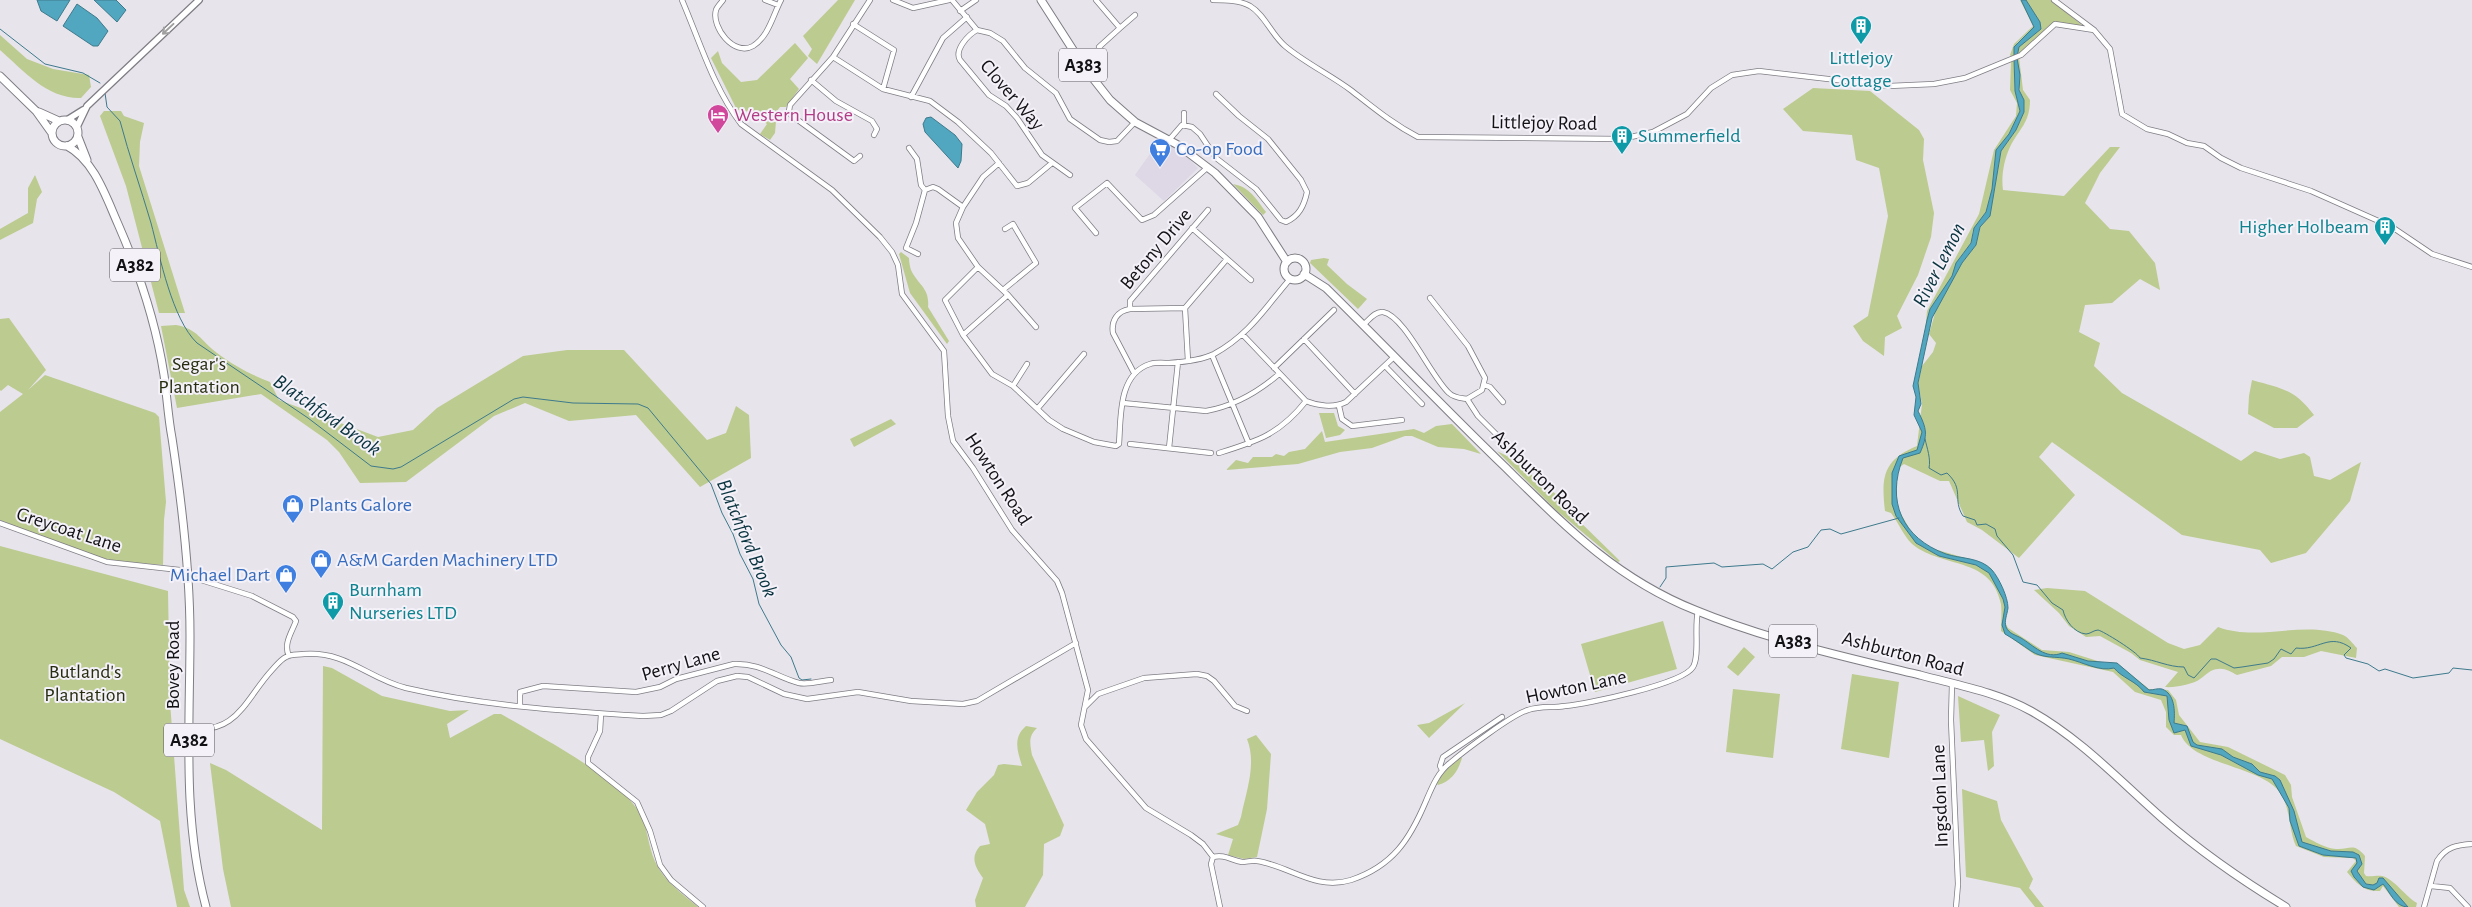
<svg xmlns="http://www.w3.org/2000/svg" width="2472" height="907" font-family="'Alegreya Sans',sans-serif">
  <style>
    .built { fill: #ddd7e6 }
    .green { fill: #bccb8f }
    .water { fill: #51a7bf; stroke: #3e7a8c }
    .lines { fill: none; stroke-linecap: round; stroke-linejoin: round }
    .stream { stroke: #3e7a8c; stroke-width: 1 }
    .minor-casing { stroke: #7f7d84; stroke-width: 6 }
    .tertiary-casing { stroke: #7f7d84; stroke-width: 8 }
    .primary-casing { stroke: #7f7d84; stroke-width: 9 }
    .minor { stroke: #fff; stroke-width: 4.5 }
    .tertiary { stroke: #fff; stroke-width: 5.5 }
    .primary { stroke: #fff; stroke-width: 7 }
    .oneway { stroke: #a0a0a1 }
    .labels { text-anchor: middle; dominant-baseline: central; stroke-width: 4; stroke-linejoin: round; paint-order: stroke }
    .shield { fill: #f4f1f9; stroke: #565459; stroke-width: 1 }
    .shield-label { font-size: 19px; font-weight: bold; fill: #121114 }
    .culture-label { font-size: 20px; fill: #0d838f; stroke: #f4f1f9; text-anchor: start }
    .street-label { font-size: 20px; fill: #121114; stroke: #f4f1f9 }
    .hotel-label { font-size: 20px; fill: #b23c85; stroke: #f4f1f9; text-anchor: start }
    .shop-label { font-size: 20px; fill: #366cbe; stroke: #f4f1f9; text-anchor: start }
    .park-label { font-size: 20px; fill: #272e10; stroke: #f4f1f9 }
    .water-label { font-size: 21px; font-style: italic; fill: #09333e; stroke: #f4f1f9 }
  </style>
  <rect width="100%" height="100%" fill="#e7e4ec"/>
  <!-- built -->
  <path class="built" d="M1160 140 1183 153 1198 168 1164 201 1135 175Z"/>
  <!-- green -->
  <path class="green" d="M838 0H855L817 64 808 56 812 49 803 36Z
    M2020 0 2023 2 2034 27 2017 43V57L2019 47 2041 29 2040 22 2026 0H2051L2088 30 2059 23 2019 57 2023 90 2030 100C2030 123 2019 129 2010 147 2004 160 2001 176 2003 190L2064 196 2110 147H2120L2100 173 2085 203 2110 229 2129 231 2155 263 2160 290 2140 279 2112 303 2085 305 2079 332 2100 343 2094 366 2122 393 2241 461 2255 451 2280 459 2304 453 2310 457 2314 476 2330 480 2361 462 2350 501 2306 553 2271 563 2260 550 2182 535 2052 442 2039 457 2075 495 2019 558 1982 530 1967 522 1949 481H1940L1904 464 1900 467 1897 474V507L1912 533 1921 542 1934 549 1979 562 1991 568 2007 601 2005 622 2008 628 2042 650 2069 652 2107 664 2117 663 2149 689 2168 690 2176 700 2179 715 2200 742 2228 747 2285 775 2291 785 2292 797 2306 837C2315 842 2325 848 2336 849 2350 850 2353 842 2365 856L2364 873 2366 876C2372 877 2377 875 2382 876 2393 878 2406 897 2417 903L2416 907H2399L2383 886 2380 891C2364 892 2357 884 2347 872L2356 861 2353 858 2324 857 2296 846C2288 829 2291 802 2276 788 2254 766 2192 763 2181 735H2174L2166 727V712L2161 700 2135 692 2113 672 2035 655 2001 631C2001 623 2002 612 2001 604 1992 558 1947 568 1916 547 1905 540 1899 523 1891 513L1885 511C1881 477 1883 460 1917 446L1922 404 1918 384 1922 366 1933 352 1936 343 1929 334 1936 310 1962 263 1976 245 1980 227 1990 216 2001 151 2016 130 2024 112 2014 59 2015 91 2020 111 2009 134 1997 150 1992 189 1986 212 1973 230 1971 243 1960 257 1952 276 1930 309 1925 333 1927 311 1979 214 1994 150 2016 116 2017 103 2010 90 2011 62 2013 59 2010 55 2014 44 2033 26Z
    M0 35 27 59 53 69 89 75 91 87 81 98C47 99 24 71 0 50Z
    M795 43 808 58 790 79 799 89 786 107H780L768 123 773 118 776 121 775 133 770 140 760 134 767 124 751 112 737 110 711 58 718 51 722 63 741 82 757 80Z
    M1813 88 1870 91 1919 130 1924 139 1923 160 1934 213 1931 237 1918 275 1897 316 1902 328 1885 337 1884 356 1863 341 1853 326 1868 316 1888 216 1879 168 1856 160 1852 135 1803 131 1783 109Z
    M104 111H121L124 116 144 123 140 142 139 166 185 313H159L126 186 100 116Z
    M35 175 42 192 37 199 33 223 0 240V229L28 213V188Z
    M1233 184C1250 187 1256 199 1266 212L1263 215Z
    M901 252 909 258C909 262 910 267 911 270 918 285 930 288 928 307L949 341 947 344 910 293 899 254Z
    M1324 258 1329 259 1327 265 1347 284 1367 299 1358 309 1310 263 1311 260Z
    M9 318 46 370 28 390 45 375 155 413 159 417 166 502 164 520 163 565C143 563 123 563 102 558 67 549 34 533 0 520V412L23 394 8 385 1 391 0 390V319Z
    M176 325C198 329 200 340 217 353 234 366 250 374 270 382L279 400 378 437 413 430 437 408 523 356 567 350H624L707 440 726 433 736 406 749 415 751 458 700 487 636 415 569 421 525 403 494 416 406 482 360 483 339 452 327 440 261 394 177 408 161 326Z
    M2252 380C2283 389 2294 389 2314 415L2297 428H2274L2248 414 2249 396Z
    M1319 413H1334L1338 426 1345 430 1340 435 1326 438Z
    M891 419 896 424 854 447 850 439Z
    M1452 424 1481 454 1464 449 1438 447 1412 436H1405L1372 448 1340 452 1298 464 1226 470 1236 460 1248 463 1253 457H1272L1276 454 1284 456 1289 452 1305 449 1322 431 1325 442 1414 429 1424 433 1436 426Z
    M1497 451 1511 458 1557 495 1573 515 1620 561 1618 562 1556 510Z
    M0 546 168 591 170 702 184 890 190 907H177L160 821 114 792 0 739Z
    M2047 588 2085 591 2168 643 2184 649 2200 645 2218 627C2258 642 2303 620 2343 635 2348 637 2353 644 2357 648L2356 658 2321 651 2304 657H2282L2271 666 2237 675C2231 672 2225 668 2218 669 2211 669 2206 675 2200 679 2194 684 2174 688 2165 687L2178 672 2140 660 2131 653 2100 636 2086 637 2069 626 2059 613 2034 590Z
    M1663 621 1677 669 1595 692 1581 644Z
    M1744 647 1755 657 1738 676 1727 667Z
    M323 666 332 668 382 696 450 711 469 710 447 724 450 738 494 714H501C540 737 613 774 638 810 646 821 647 837 651 850 658 877 678 890 698 907H231L223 869 210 763 226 770 322 830Z
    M1852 674 1899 682 1889 758 1841 749Z
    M1733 689 1780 694 1773 758 1726 752Z
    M1958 696 2000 715 1992 732 1994 766 1988 771 1984 740 1961 742Z
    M1465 703 1429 738 1417 725 1429 723Z
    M1026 726 1037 728C1028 736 1030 744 1032 755L1064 825 1060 836 1044 844 1043 875 1025 907H976L975 900 983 878C975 867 970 857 980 846L990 844 985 824 966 810 977 792 994 775 998 765 1004 764 1022 766C1018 752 1012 738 1026 726Z
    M1256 735 1271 754 1267 809 1257 857 1244 859 1228 855 1233 839 1216 834 1238 825 1241 817C1246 792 1257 764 1247 739Z
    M1461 757 1462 758C1458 771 1452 781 1438 785L1437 784 1443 773Z
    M1962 789 1997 801 2001 820 2033 879 2029 888 2044 907H2035L2020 888 1966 877Z"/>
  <!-- water -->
  <path class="water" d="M37 0H70L57 21 41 11Z
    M94 0H116L126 10 117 22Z
    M2021 0H2026L2040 22 2041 29 2019 47 2017 57 2014 58V47L2034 27Z
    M77 4 97 18 108 31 98 46H93L63 26Z
    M2017 58 2020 75 2019 90 2024 100V112L2016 130 2001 151 1990 216 1980 227 1976 245 1962 263 1932 318 1918 383 1921 404 1918 411C1927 429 1928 435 1920 453L1903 458C1886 501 1902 538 1946 554 1961 559 1980 557 1992 570 1999 578 2008 597 2008 608 2007 615 2004 621 2006 627 2009 634 2016 635 2021 638 2033 645 2046 660 2062 653L2088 661 2117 663 2149 690C2154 690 2157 688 2162 689 2175 694 2175 711 2174 723L2187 726 2193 742 2197 745 2222 749 2233 757 2252 764 2260 772 2275 776 2280 780 2294 811 2302 842 2331 851 2353 852 2359 855 2362 864 2357 871 2366 884 2373 885 2377 883 2379 878H2383L2408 907C2395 907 2390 892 2383 884L2374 890 2363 887 2354 877 2351 871 2357 863 2356 858 2323 855 2299 846 2290 821 2289 808 2272 779 2258 775 2221 755 2191 746 2185 730 2174 733 2169 720 2167 696 2144 692C2136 681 2122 678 2114 668 2100 672 2082 662 2069 659 2056 656 2043 659 2031 651 2022 645 2014 639 2005 634L2002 625 2005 607 2003 599 1989 573 1976 565 1939 556 1916 543 1896 516 1892 504V473L1899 456 1917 450 1922 432 1914 415 1916 397 1913 386 1927 320 1930 309 1952 276 1956 263 1971 243 1974 228 1986 212 1992 189 1996 150 2009 134 2020 111 2015 91 2014 59Z
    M931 117 955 135 962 144 961 161 958 168 925 132 923 124 926 118Z"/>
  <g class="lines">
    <!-- stream -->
    <path class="stream" d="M0 29 45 64 83 73 100 83
      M105 93 107 107 120 121C129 155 141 189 151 223 160 257 172 319 197 343L308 418 371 466 393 469 401 467 514 399 523 397 573 403 638 404 648 408 711 484 722 513 733 534 740 554 753 579 759 604 781 645 791 657 799 678 802 680 811 679
      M1925 439C1927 448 1931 459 1929 468L1941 475 1947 473C1965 490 1952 499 1963 516L1975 520 1977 525 1986 524 1995 529 1997 536 2013 555 2023 582 2037 585 2052 603 2063 610C2065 620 2074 633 2086 634 2090 634 2094 630 2098 630 2103 631 2137 652 2140 658 2156 660 2168 667 2184 667L2188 675 2194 678 2211 659H2216L2234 668 2242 667 2268 663 2274 659 2281 649 2291 654 2296 648C2319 651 2329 632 2351 648L2344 655 2346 658 2368 664 2379 671 2385 669 2413 678 2449 673 2453 668 2472 670
      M1660 587 1666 578V567L1714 563 1722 567 1763 564 1772 569 1793 552 1808 547 1821 530 1830 529 1841 534 1899 518"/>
    <!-- minor casing -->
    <g class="minor-casing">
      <path id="minor" d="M682 0C700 42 713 87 741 124L832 190 880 237 892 252 898 265 902 294 944 351 948 416 953 441 973 468 1012 530 1057 581 1062 593 1088 690 1081 725 1086 739 1146 808 1191 835 1203 844 1213 857 1211 864 1220 907
        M723 0C721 3 717 7 716 10 711 27 734 57 753 46 769 36 773 15 781 0
        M765 0 778 5
        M893 0 913 8 949 0
        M952 0 977 30
        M1096 0 1120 28 1135 15
        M1213 0C1225 0 1239 0 1250 6 1265 15 1271 34 1285 46 1305 63 1331 75 1352 91 1374 108 1393 124 1418 137L1622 139 1653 132 1687 114 1711 88 1732 75 1759 71 1889 86 1934 84 1965 78 2021 55 2055 24 2094 30
        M2054 0 2094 30 2110 49 2122 114 2147 129 2168 134 2187 143 2204 146 2221 158 2241 168 2311 191 2392 227 2432 254 2472 267
        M960 11 976 0
        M853 24 894 50 883 89
        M977 30 990 33 1003 41 1025 68 1056 93 1070 119 1100 140 1109 142 1117 141 1135 122
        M977 30C968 35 954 50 960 60L989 95 1006 106 1017 118 1042 155 1070 175
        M1102 51 1099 47 1120 28
        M833 57 883 89 930 101 958 122 991 153 1017 186 1028 183 1052 163
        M811 80 836 101 872 121 877 129 874 135
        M911 97 943 38 967 17
        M1184 113V125
        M1169 140 1182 125 1192 127 1200 134 1216 158 1256 189 1281 220 1286 222C1299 216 1304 206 1307 192L1301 180 1268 139 1239 116 1216 94
        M909 148 917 159 921 185 925 190
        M860 156 854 161 791 115 789 111 790 105 833 57 870 0
        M999 163 983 177 963 207 956 223 958 238 978 267 1008 295 1036 327
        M1192 228 1251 280
        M1096 233 1075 208 1107 183 1142 220 1154 215 1208 167
        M918 254 906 248 916 223 925 190 933 187 938 189 963 207
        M978 267 945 300 963 335 992 374 1013 386 1049 420 1063 429 1094 442 1116 446 1119 444C1121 417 1118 374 1150 364 1156 362 1164 363 1169 363 1184 362 1202 360 1214 354 1249 335 1265 308 1290 279
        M1003 290 1036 263 1013 224 1005 229
        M1130 309V301L1208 210
        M1364 324C1369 320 1375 311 1383 312 1405 316 1431 377 1449 393 1454 398 1461 398 1467 399L1482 390 1485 378 1468 346 1430 298
        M963 335 1008 295
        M1243 335 1306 401C1318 406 1334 408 1346 402L1395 356
        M1304 339 1355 394
        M1212 355 1249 444
        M1188 361 1185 308 1227 259
        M1385 366 1422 404
        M1274 368 1334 310
        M1134 373 1113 333C1111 321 1117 311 1130 309L1185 308
        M1484 385 1490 387 1503 402
        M1013 386 1027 364
        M1467 399 1478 416 1506 444
        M1123 403 1206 411C1234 406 1258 392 1279 374
        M1339 406 1342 419 1352 426 1402 420
        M1038 408 1084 354
        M1130 444 1211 453
        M1169 448 1178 362
        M1219 453C1258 441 1280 434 1306 401
        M0 523 107 562 189 571
        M201 580 252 596 293 617 296 621C292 632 283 644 289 656
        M1952 684 1951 720 1958 884 1956 907
        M520 706V692L543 686 636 692 660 687 676 679 734 664C761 663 776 677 799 683 808 685 821 681 831 680
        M1085 707 1098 694 1144 678 1197 674 1207 676 1214 681 1235 706 1247 711
        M601 714 600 731 588 757V763L637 802 650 831 660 865 671 880 703 907
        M189 727C236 737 246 698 272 670 276 666 280 660 286 657 291 654 298 655 304 654 347 651 367 678 406 688 484 706 563 711 643 716L661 715 671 711 717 681 737 676 748 677 784 694 807 699 858 692 911 701 963 704 977 701 1076 643
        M1442 770 1440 766 1443 757 1502 717
        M1213 857C1224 854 1231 860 1242 862 1247 862 1252 860 1257 861 1290 866 1315 891 1351 880 1393 866 1410 839 1426 801 1432 787 1438 772 1450 763 1464 751 1513 714 1528 710 1540 706 1552 708 1565 706 1587 704 1683 684 1693 667 1700 656 1694 627 1698 611
        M2431 886 2450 888 2468 907
        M2424 907 2437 861C2446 847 2456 845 2472 844"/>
    </g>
    <!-- tertiary casing -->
    <g class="tertiary-casing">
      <path id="tertiary" d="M67 120 83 110
        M77 127 87 106 199 0"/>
    </g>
    <!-- primary casing -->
    <g class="primary-casing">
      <path id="primary" d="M1041 0 1084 67 1110 100 1135 122 1178 145 1215 173 1258 217 1287 262
        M0 76 36 111 51 132
        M39 112 59 121
        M52 133a13 13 0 1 1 26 0a13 13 0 1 1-26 0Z
        M78 137 87 160
        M67 146C94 160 106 197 118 224 139 272 156 323 164 375 167 396 168 417 172 438 182 504 190 569 190 635 190 726 182 818 206 907
        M1284 269a11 11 0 1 1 22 0a11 11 0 1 1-22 0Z
        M1304 274 1326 288C1386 347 1444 408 1504 466 1564 525 1615 578 1695 610 1765 639 1845 657 1920 675 1957 685 1997 692 2031 711 2081 739 2120 781 2162 818 2201 852 2243 881 2286 907"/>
    </g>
    <!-- minor -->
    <use href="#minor" class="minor"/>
    <!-- tertiary -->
    <use href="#tertiary" class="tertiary"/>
    <!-- primary -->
    <use href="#primary" class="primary"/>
  </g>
  <!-- one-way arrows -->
  <defs><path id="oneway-shaft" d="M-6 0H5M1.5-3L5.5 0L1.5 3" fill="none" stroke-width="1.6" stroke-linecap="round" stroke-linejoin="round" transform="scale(1.25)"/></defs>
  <use class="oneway" href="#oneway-shaft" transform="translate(168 29) rotate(137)"/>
  <!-- icons -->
  <defs>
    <g id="building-pin" transform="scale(1.125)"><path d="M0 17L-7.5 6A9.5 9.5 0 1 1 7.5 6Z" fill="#0f9aa8" stroke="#f4f1f9"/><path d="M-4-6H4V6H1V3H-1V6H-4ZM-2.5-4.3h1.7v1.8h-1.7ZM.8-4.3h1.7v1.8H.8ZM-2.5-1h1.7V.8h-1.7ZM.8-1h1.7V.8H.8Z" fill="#fff"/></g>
    <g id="hotel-pin" transform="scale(1.125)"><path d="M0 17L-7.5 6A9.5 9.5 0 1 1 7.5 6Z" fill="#d1479c" stroke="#f4f1f9"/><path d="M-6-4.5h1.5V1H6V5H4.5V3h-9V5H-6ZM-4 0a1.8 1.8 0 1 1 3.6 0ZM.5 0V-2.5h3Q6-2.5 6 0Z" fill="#fff"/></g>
    <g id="supermarket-pin" transform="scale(1.125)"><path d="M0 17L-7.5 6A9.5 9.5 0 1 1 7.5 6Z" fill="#3f7fe0" stroke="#f4f1f9"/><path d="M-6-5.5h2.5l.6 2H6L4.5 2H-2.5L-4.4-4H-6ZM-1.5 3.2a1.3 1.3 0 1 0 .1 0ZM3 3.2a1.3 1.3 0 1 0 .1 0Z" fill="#fff"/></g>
    <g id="shop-pin" transform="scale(1.125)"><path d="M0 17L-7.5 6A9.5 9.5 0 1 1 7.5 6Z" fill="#3f7fe0" stroke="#f4f1f9"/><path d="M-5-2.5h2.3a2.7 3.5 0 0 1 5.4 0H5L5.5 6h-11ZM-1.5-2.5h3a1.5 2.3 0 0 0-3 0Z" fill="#fff"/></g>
  </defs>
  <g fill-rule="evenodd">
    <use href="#building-pin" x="1861" y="26"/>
    <use href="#hotel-pin" x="718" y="115"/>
    <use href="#building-pin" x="1622" y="136"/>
    <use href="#supermarket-pin" x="1160" y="149"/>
    <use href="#building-pin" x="2385" y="227"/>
    <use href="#shop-pin" x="293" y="505"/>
    <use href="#shop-pin" x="321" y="560"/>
    <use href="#shop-pin" x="286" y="575"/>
    <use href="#building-pin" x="333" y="602"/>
  </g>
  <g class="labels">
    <!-- shield labels -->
    <g class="shield">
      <rect x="1059" y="48.5" width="48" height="33" rx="4"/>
      <rect x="110" y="248.5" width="50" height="33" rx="4"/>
      <rect x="1769" y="624.5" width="48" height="33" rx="4"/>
      <rect x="164" y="723.5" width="50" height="33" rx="4"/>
    </g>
    <g class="shield-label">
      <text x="1083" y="65">A383</text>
      <text x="135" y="265">A382</text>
      <text x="1793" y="641">A383</text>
      <text x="189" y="740">A382</text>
    </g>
    <!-- culture labels -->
    <g class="culture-label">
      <text x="1861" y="58" text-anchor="middle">Littlejoy<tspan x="1861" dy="23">Cottage</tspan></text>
      <text x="1638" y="136">Summerfield</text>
      <text x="2369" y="227" text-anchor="end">Higher Holbeam</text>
      <text x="349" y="590">Burnham<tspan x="349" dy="23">Nurseries LTD</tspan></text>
    </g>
    <!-- street labels -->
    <g class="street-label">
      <text transform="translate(1012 95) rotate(49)">Clover Way</text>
      <text transform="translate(1544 123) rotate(1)">Littlejoy Road</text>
      <text transform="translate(1156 249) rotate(-50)">Betony Drive</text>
      <text transform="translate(1540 477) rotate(44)">Ashburton Road</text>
      <text transform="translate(998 479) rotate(57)">Howton Road</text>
      <text transform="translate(69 530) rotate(18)">Greycoat Lane</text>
      <text transform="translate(1903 654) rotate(15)">Ashburton Road</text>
      <text transform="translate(681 664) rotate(-16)">Perry Lane</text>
      <text transform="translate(173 665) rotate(-90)">Bovey Road</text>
      <text transform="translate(1576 687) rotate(-12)">Howton Lane</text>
      <text transform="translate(1940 796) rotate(-92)">Ingsdon Lane</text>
    </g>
    <!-- hotel labels -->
    <g class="hotel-label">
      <text x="734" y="115">Western House</text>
    </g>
    <!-- shop labels -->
    <g class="shop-label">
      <text x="1176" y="149">Co-op Food</text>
      <text x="309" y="505">Plants Galore</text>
      <text x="337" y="560">A&amp;M Garden Machinery LTD</text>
      <text x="270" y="575" text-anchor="end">Michael Dart</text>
    </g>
    <!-- park labels -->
    <g class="park-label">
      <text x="199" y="364">Segar's<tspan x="199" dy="23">Plantation</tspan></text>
      <text x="85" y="672">Butland's<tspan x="85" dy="23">Plantation</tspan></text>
    </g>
    <!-- water labels -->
    <g class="water-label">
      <text transform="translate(1939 265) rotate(-63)">River Lemon</text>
      <text transform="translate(327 415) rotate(35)">Blatchford Brook</text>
      <text transform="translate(747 538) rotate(67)">Blatchford Brook</text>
    </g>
  </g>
</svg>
